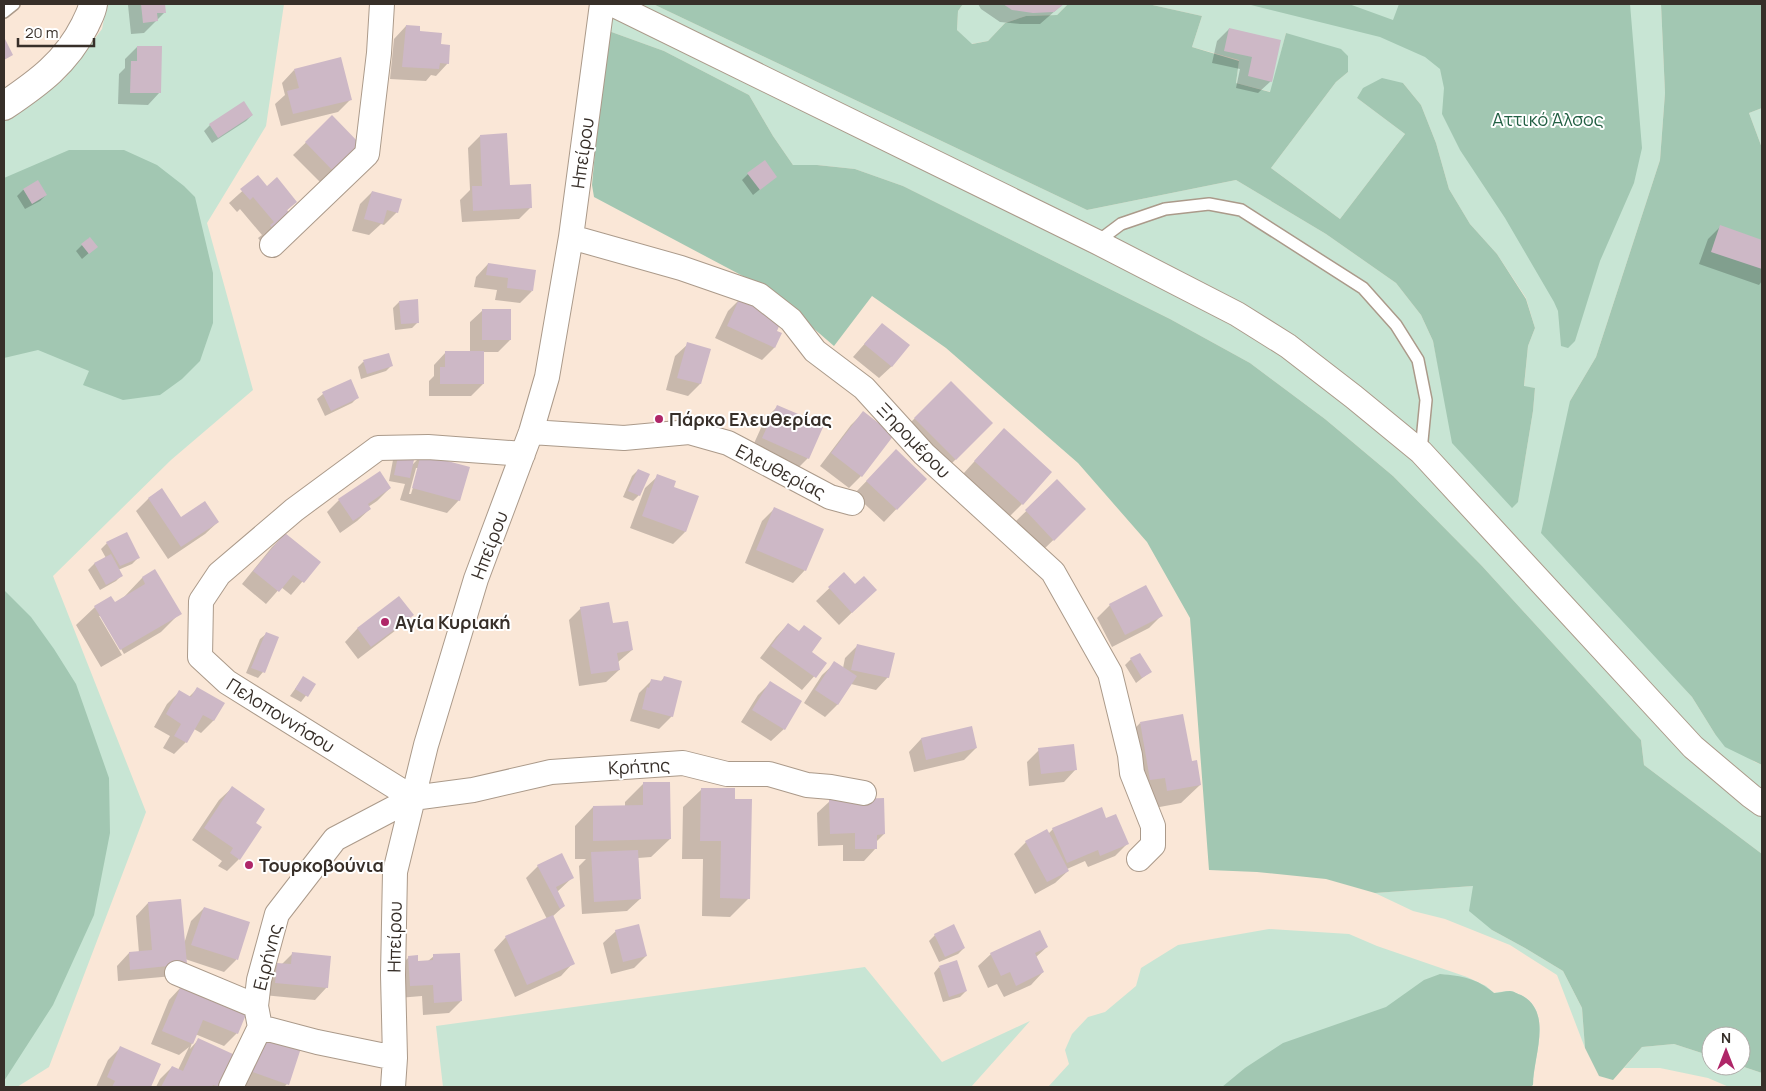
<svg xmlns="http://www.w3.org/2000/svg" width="1766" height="1091" font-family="Manrope,sans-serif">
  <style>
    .green { fill: #c8e5d4 }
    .forest { fill: #a2c7b2 }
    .shadow { fill: #0003; fill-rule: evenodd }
    .building { fill: #cdb8c6 }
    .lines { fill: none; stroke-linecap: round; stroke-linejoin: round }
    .lane-casing { stroke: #ab9a8a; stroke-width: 14 }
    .street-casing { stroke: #ab9a8a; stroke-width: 26 }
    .secondary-casing { stroke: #ab9a8a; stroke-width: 30 }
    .lane { stroke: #fff; stroke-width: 11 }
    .street { stroke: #fff; stroke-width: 24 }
    .secondary { stroke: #fff; stroke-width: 28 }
    .poi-dot { fill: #af2668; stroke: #fff; stroke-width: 2 }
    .labels { text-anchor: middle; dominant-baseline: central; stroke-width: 4; stroke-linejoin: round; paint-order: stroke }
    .park-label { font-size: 18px; fill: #236044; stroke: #fff }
    .street-label { font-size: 18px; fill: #372f29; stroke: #fff }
    .poi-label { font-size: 18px; font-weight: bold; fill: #372f29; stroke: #fff; text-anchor: start }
  </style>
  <rect width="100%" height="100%" fill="#fae7d7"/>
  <!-- green -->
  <path class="green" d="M107 4H284L266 126 207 223 253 390 171 460 53 576 146 812 49 1067 17 1087H4V119L64 79 102 29Z
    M609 4H653L1087 210 1236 180 1326 234 1396 283 1421 315 1433 341 1443 389 1518 501 1533 411 1535 388 1524 387 1528 346 1535 328 1526 298 1497 254 1470 224 1449 189 1436 143 1421 105 1403 83 1357 98 1405 134 1340 219 1271 168 1336 82 1348 72 1286 33 1271 92 1236 83 1239 60 1192 47 1202 16 1148 4H1661L1665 93 1660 160 1596 357 1570 401 1669 671 1692 697 1715 734 1755 762 1762 765V854L1644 765 1641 740 1482 566 1393 476 1325 419 1250 363 1170 319 903 186 855 169 817 165H793L773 136 749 95 664 51 606 30Z
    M963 4H1068L1057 15 1026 16 1005 23 988 41 971 44 957 30 958 11Z
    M1762 108V148L1749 113Z
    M1473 886 1492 930 1525 948 1563 971 1582 1008 1585 1048 1557 975 1510 945 1445 919 1413 911 1375 893Z
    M1269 929 1349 934 1377 946 1467 977 1486 986 1494 993C1499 992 1505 991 1510 991 1514 991 1517 994 1521 995 1554 1012 1533 1057 1533 1085L1530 1087H1048L1069 1064 1065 1050 1072 1034 1088 1017 1105 1012 1136 986 1141 968 1178 945Z
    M865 967 942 1062 1030 1021 971 1087H443L436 1026Z
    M1674 1044 1711 1056V1066H1741L1762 1073V1087H1729L1708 1078 1660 1068H1624L1642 1047Z"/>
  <!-- forest -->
  <path class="forest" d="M653 4H963L958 11 957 30 972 44 988 41 1005 23 1026 16 1057 15 1068 4H1148L1202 16 1192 47 1239 61 1236 83 1270 92 1286 33 1341 49 1348 56V72L1336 82 1271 168 1340 219 1405 134 1357 98 1363 88 1382 78 1403 83 1421 105 1436 143 1449 189 1470 224 1497 254 1526 299 1535 328 1528 346 1524 386 1535 388 1533 411 1518 502 1512 508 1452 443 1433 341 1421 315 1396 283 1326 234 1236 180 1087 210Z
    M1247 4H1349L1393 20 1399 4H1630L1642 148 1634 183 1600 261 1575 341 1568 348 1561 346 1558 311 1554 302 1505 218 1460 150 1442 114 1444 88 1440 69 1425 57 1380 37Z
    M1661 4H1762V108L1749 113 1762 148V765L1725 747 1715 734 1692 697 1541 533 1570 401 1596 357 1660 160 1665 93Z
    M606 30 664 51 749 95 773 136 793 165H817L855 169 903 186 1170 319 1250 363 1325 419 1393 476 1482 566 1641 740 1644 765 1762 854V1073L1741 1066V1036H1711V1056L1674 1044 1642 1047 1613 1080 1599 1076 1585 1048 1582 1008 1563 971 1525 948 1492 930 1469 911 1473 886 1375 893 1326 879 1257 872 1209 870 1190 618 1147 542 1078 463 946 348 872 296 834 346 769 290 594 197 592 185Z
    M69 150H124L157 165 184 186 195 197 213 273V323L200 361 182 379 160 395 123 400 83 385 89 371 38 350 4 358V178Z
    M4 590 31 617 54 649 76 684 109 778 110 833 94 915 53 1005 4 1081Z
    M1440 974C1463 976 1476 978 1494 993 1499 993 1505 991 1510 991 1514 991 1517 994 1521 995 1554 1012 1533 1057 1533 1085L1530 1087H1222L1245 1068 1283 1043 1386 1007 1424 980Z"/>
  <!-- shadow -->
  <path class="shadow" d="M130 4H164L165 12 144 33 131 34 128 5Z
    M978 4H1063L1040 24H1020L1000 22 981 9Z
    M406 26 440 45 448 63 436 76 431 75 426 81 390 79 394 39Z
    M1229 29 1280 41 1271 81 1258 93 1236 88 1240 69 1212 63 1217 41Z
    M137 47 160 92 148 105 118 104 119 74 125 68V59Z
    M294 70 350 100 338 112 281 126 275 104 285 95 282 83Z
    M252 115 246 121 212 143 204 131 210 125Z
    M332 117 361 147 323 185 293 155Z
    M480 136 509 186 531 207 519 219 462 222 460 200 470 190 468 148Z
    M748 174 775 177 753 195 742 180Z
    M258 177 266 187 295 202 286 211 290 216 261 242 258 238 262 235 240 209 237 212 229 203Z
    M38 181 46 195 40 201 25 209 17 196 23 190Z
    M372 192 397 212 384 225 381 224 369 235 352 231 360 204Z
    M1720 227 1762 241V281L1759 285 1699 264 1708 239Z
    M89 238 90 252 82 259 76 251Z
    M488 264 532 291 520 303 495 300 497 290 474 287 476 277Z
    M740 299 775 332 774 348 762 360 715 338 728 311Z
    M399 302 418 322 412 328 395 330 393 308Z
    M483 310 510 340 498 352H483V384L471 396H429V381L434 376V365L446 352H470V322Z
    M882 324 892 366 879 378 853 357Z
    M688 344 710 350 700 384 688 396 666 390 675 356Z
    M363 362 391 366 386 371 361 379 358 367Z
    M951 382 992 423 937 478 896 437Z
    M323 394 358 397 352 403 325 416 317 399Z
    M778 406 808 458 796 470 751 450 765 419Z
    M863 413 861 476 849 488 820 466 851 425Z
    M992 442 1022 504 1010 516 963 474Z
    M399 454 412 465 422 455 459 500 447 513 400 500 405 484 389 481 393 460ZM416 468H419L411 494H409Z
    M884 463 925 479 884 522 854 494Z
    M638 470 639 495 633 501 623 497 632 476Z
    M658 476 672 488 685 532 673 544 630 528 645 488Z
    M1057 481 1085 509 1041 552 1013 524Z
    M390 488 377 501 368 507 370 509 357 521 340 533 327 512 339 500Z
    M162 490 181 518 218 522 205 534 168 559 136 511 148 499Z
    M774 509 805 570 793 583 745 563 762 521Z
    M285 534 319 562 291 595 281 587 266 604 242 584 272 547Z
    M107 543 138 558 132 564 118 570 122 575 116 581 100 590 88 570 94 564 106 558 101 549Z
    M155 571 180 613 161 632 124 654 102 616H99L122 655 101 667 76 625 95 607 114 604 124 597 142 578Z
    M844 574 855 586 875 590 839 625 816 601Z
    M399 598 412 615 400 627 358 659 345 642 357 629Z
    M1110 605 1161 616 1149 628 1112 647 1097 618Z
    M581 608 612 625 632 650 618 662 619 670 606 682 579 686 569 620Z
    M788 624 799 632 810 652 825 664 802 690 760 658 776 637Z
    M266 634 263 672 258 678 246 673 260 639Z
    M857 646 888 677 876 690 851 684 837 705 825 717 804 703 822 675 835 663 843 668 845 658Z
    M1131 659 1150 672 1136 683 1125 665Z
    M303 678 314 685 301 702 290 696Z
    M664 678 672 716 659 729 630 721 639 693 652 680 660 682Z
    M770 683 784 729 771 741 741 722 758 695Z
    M197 689 223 704 213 721 201 733 194 729 186 742 174 754 163 748 170 736 154 727 167 704 179 692 189 697Z
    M1140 723 1191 762 1200 785 1181 803 1149 809 1122 742Z
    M921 739 976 748 964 760 914 772 909 752Z
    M1039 750 1076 769 1064 782 1029 786 1027 762Z
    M643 784 670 839 651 857 638 858 640 899 627 911 582 914 579 866 586 859H575V826L593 807H625V802Z
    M232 788 239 859 227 871 218 866 222 861 192 840 219 800Z
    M702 789 749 898 730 917 702 916 703 859H682L683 807Z
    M830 801 884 834 876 842V848L864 861H843V845L818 846 817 813Z
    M1106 820 1128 843 1115 856 1088 867 1085 861 1067 869 1068 871 1055 883 1035 894 1014 854 1026 842 1048 834 1053 829Z
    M538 866 573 877 557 892 564 906 552 917 573 963 561 976 515 997 494 950 506 937 547 919 526 878Z
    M180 901 184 944 191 921 204 908 248 923 236 960 224 972 185 959 173 976 118 981 117 966 129 953H139L136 916 148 903Z
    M616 931 646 956 634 968 611 974 603 943Z
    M935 935 964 948 958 954 939 962 929 941Z
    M1047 947 1036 957 1043 972 1031 985 1004 997 997 984 988 988 978 966 991 954Z
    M293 953 327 987 315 1000 263 995 265 977 277 964 281 965Z
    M434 956 461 1001 449 1013 423 1015 422 996 398 998 397 969 409 957 417 962 428 961Z
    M939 967 966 991 960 997 943 1002 934 973Z
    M181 987 237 1033 224 1046 195 1034 190 1049 198 1040 234 1056 219 1087H156L160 1079 172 1067 178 1070 189 1047 179 1055 151 1044 169 1000Z
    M120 1048 160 1065 150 1087H96L108 1060Z
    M251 1049 287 1084 284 1087H248L238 1084Z"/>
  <!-- building -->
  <path class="building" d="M141 4H165L166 13H157L158 21 143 23Z
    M1003 4H1064L1054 12 1033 13 1012 10Z
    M406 25 420 26V31L442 33 441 44 450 45 449 64 440 63 439 69 402 67Z
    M1229 28 1281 40 1272 82 1248 76 1252 57 1224 51Z
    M4 37 13 55 4 60Z
    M137 46H162L161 93H130L131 61H137Z
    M341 57 352 100 293 114 287 91 299 88 294 69Z
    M244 101 253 115 218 138 209 124Z
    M332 115 363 147 336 174 305 142Z
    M507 133 510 185 531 184 532 208 473 211 472 186H482L480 135Z
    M765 160 777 177 760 190 747 173Z
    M258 175 267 186 277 177 297 202 287 210 292 216 274 231 270 225 274 222 253 197 250 200 240 189Z
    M38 180 47 195 32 204 23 189Z
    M372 191 402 199 398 213 387 210 383 224 364 219Z
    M1720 225 1762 240V269L1711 252Z
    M90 237 98 247 89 254 81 244Z
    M488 263 536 270 533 291 507 288 508 278 486 275Z
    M740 297 783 317 777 331 782 333 775 348 727 326Z
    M418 299 419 323 401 324 399 301Z
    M482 309H511V340H482Z
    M882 323 910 345 892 367 864 344Z
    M687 342 711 349 701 384 677 378Z
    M445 351H484V384H440V367H445Z
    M389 353 393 366 367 374 363 360Z
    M351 379 359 398 331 411 322 392Z
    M951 381 993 423 956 460 914 418Z
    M777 405 824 425 809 459 762 438Z
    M863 411 894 435 862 477 831 453Z
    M1004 428 1052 472 1023 505 974 461Z
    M896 449 927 479 897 510 866 481Z
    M399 452 415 455 410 478 394 475Z
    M421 454 470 467 460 501 412 488Z
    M638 469 650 474 640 496 628 491Z
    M380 471 391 488 368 504 371 509 353 521 338 499Z
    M657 474 676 481 674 487 699 496 686 532 642 516Z
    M1057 479 1086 509 1054 541 1025 510Z
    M162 488 181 517 205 501 219 522 181 547 148 498Z
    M774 507 824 529 806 571 756 550Z
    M127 532 140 558 120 566 106 542Z
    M285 533 321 562 304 583 293 575 279 592 253 571Z
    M111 554 123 576 106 585 94 563Z
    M155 569 182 614 120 650 94 606 111 596 115 602 145 584 142 577Z
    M844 572 855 584 864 576 877 590 852 613 828 587Z
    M1146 585 1163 616 1125 635 1109 604Z
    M399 596 414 615 371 647 357 628Z
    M609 602 613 623 628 621 633 650 617 653 620 670 591 674 580 607Z
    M788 623 799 631 804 625 822 638 812 652 827 663 816 678 771 646Z
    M266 632 279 637 265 673 251 668Z
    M857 644 895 653 889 678 851 670Z
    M1140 653 1152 672 1142 678 1130 658Z
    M834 661 857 676 838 705 815 690Z
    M303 676 316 684 308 697 295 689Z
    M664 676 682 681 673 717 642 709 647 687 649 688 651 679 662 681Z
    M770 681 802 701 785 730 752 710Z
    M197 687 225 703 214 721 203 715 187 743 174 736 181 724 166 714 179 690 191 697Z
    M1183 714 1192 761 1197 760 1201 785 1167 791 1165 778 1150 780 1140 722Z
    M972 726 977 748 926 760 921 738Z
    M1074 744 1077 770 1041 774 1038 748Z
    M643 782H670L671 839 593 841V806L643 805Z
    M232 786 265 809 256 823 262 827 240 860 230 853 233 848 204 828Z
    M701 788H735V799H752L750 899 720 898 721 841H700Z
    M884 798 885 834 877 835V849H855V833L830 834 829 800Z
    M1102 807 1106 818 1116 814 1129 844 1100 856 1098 850 1067 863 1052 828Z
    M1047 829 1069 871 1047 882 1025 841Z
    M638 850 641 899 594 902 591 852Z
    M562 853 574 878 556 887 565 906 560 909 537 865Z
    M181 899 187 964 130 970 129 952 152 950 148 902Z
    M204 907 250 922 238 960 191 945Z
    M553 915 575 964 527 985 505 936Z
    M639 924 647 956 623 962 615 930Z
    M954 924 965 948 945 957 934 934Z
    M1040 930 1048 947 1035 953 1044 972 1016 986 1010 972 1001 976 990 953Z
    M292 952 331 956 328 988 275 983 277 963 291 964Z
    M460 953 462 1001 434 1003 433 985 410 986 408 956 418 955V961L433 960V954Z
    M957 960 967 991 949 997 939 966Z
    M181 986 247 1012 238 1034 203 1020 193 1044 162 1031Z
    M263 1035 301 1048 289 1085 250 1071Z
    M198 1038 235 1055 220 1087 213 1085 212 1087H161L172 1066 183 1071Z
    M120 1046 161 1064 151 1087H112L115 1081 107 1077Z"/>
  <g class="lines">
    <!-- lane casing -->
    <g class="lane-casing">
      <path id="lane" d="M4 12 14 4
        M1097 242 1121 224 1165 209 1209 204 1241 210 1363 288 1396 325 1418 360 1426 400 1421 451"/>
    </g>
    <!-- street casing -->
    <g class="street-casing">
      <path id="street" d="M612 4 1097 242 1237 314 1288 346 1354 397 1421 452 1693 747 1751 796 1762 804
        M571 237 681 268 759 295 791 320 815 351 864 388 924 454 1053 572 1110 673 1130 755 1132 773 1153 826V845L1139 859
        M272 245 367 154 379 53 382 4
        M531 432 624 438 689 432 728 443 830 497 852 503
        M413 798 227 682 200 657 201 601 219 574 294 510 378 448 428 447 523 454
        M177 973 256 1006
        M260 1027 317 1042 395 1058
        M231 1087 260 1027 256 1006 259 980 277 914 335 839 413 798 473 790 551 772 683 763 727 774H769L807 785 831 787 864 793
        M393 1087 395 1058 393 975 395 872 426 745 476 579 531 432 547 377 571 237 602 4"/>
    </g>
    <!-- secondary casing -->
    <g class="secondary-casing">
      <path id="secondary" d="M4 106C38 83 66 63 85 25 88 18 92 12 93 4"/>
    </g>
    <!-- lane -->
    <use href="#lane" class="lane"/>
    <!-- street -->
    <use href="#street" class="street"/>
    <!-- secondary -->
    <use href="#secondary" class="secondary"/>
  </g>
  <!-- markers -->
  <g class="poi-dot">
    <circle cx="659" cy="419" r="5"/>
    <circle cx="385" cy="622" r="5"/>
    <circle cx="249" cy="865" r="5"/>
  </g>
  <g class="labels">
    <!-- park labels -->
    <g class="park-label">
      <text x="1548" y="119">Αττικό Άλσος</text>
    </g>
    <!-- street labels -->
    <g class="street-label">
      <text transform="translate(582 153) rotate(-82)">Ηπείρου</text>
      <text transform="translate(914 440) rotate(46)">Ξηρομέρου</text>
      <text transform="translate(781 471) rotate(27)">Ελευθερίας</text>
      <text transform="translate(489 545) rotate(-69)">Ηπείρου</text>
      <text transform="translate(281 715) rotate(32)">Πελοποννήσου</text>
      <text transform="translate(639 766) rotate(-3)">Κρήτης</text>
      <text transform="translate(394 937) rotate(-89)">Ηπείρου</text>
      <text transform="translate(267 957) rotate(-76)">Ειρήνης</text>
    </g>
    <!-- poi labels -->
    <g class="poi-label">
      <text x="669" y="419">Πάρκο Ελευθερίας</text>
      <text x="395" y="622">Αγία Κυριακή</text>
      <text x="259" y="865">Τουρκοβούνια</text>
    </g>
  </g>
  <!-- border -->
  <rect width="1766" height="1091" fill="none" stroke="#372f29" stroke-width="10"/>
  <!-- north arrow -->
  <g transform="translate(1726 1051)"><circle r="24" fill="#ffffff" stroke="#afaca9"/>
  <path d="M0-4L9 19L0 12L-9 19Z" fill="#af2668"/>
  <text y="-8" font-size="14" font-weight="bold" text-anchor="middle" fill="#372f29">N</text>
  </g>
  <!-- scale -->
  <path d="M18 38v8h76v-8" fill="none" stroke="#372f29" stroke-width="2.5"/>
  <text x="25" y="38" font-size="15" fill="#372f29" stroke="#ffffff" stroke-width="4" paint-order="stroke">20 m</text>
</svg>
